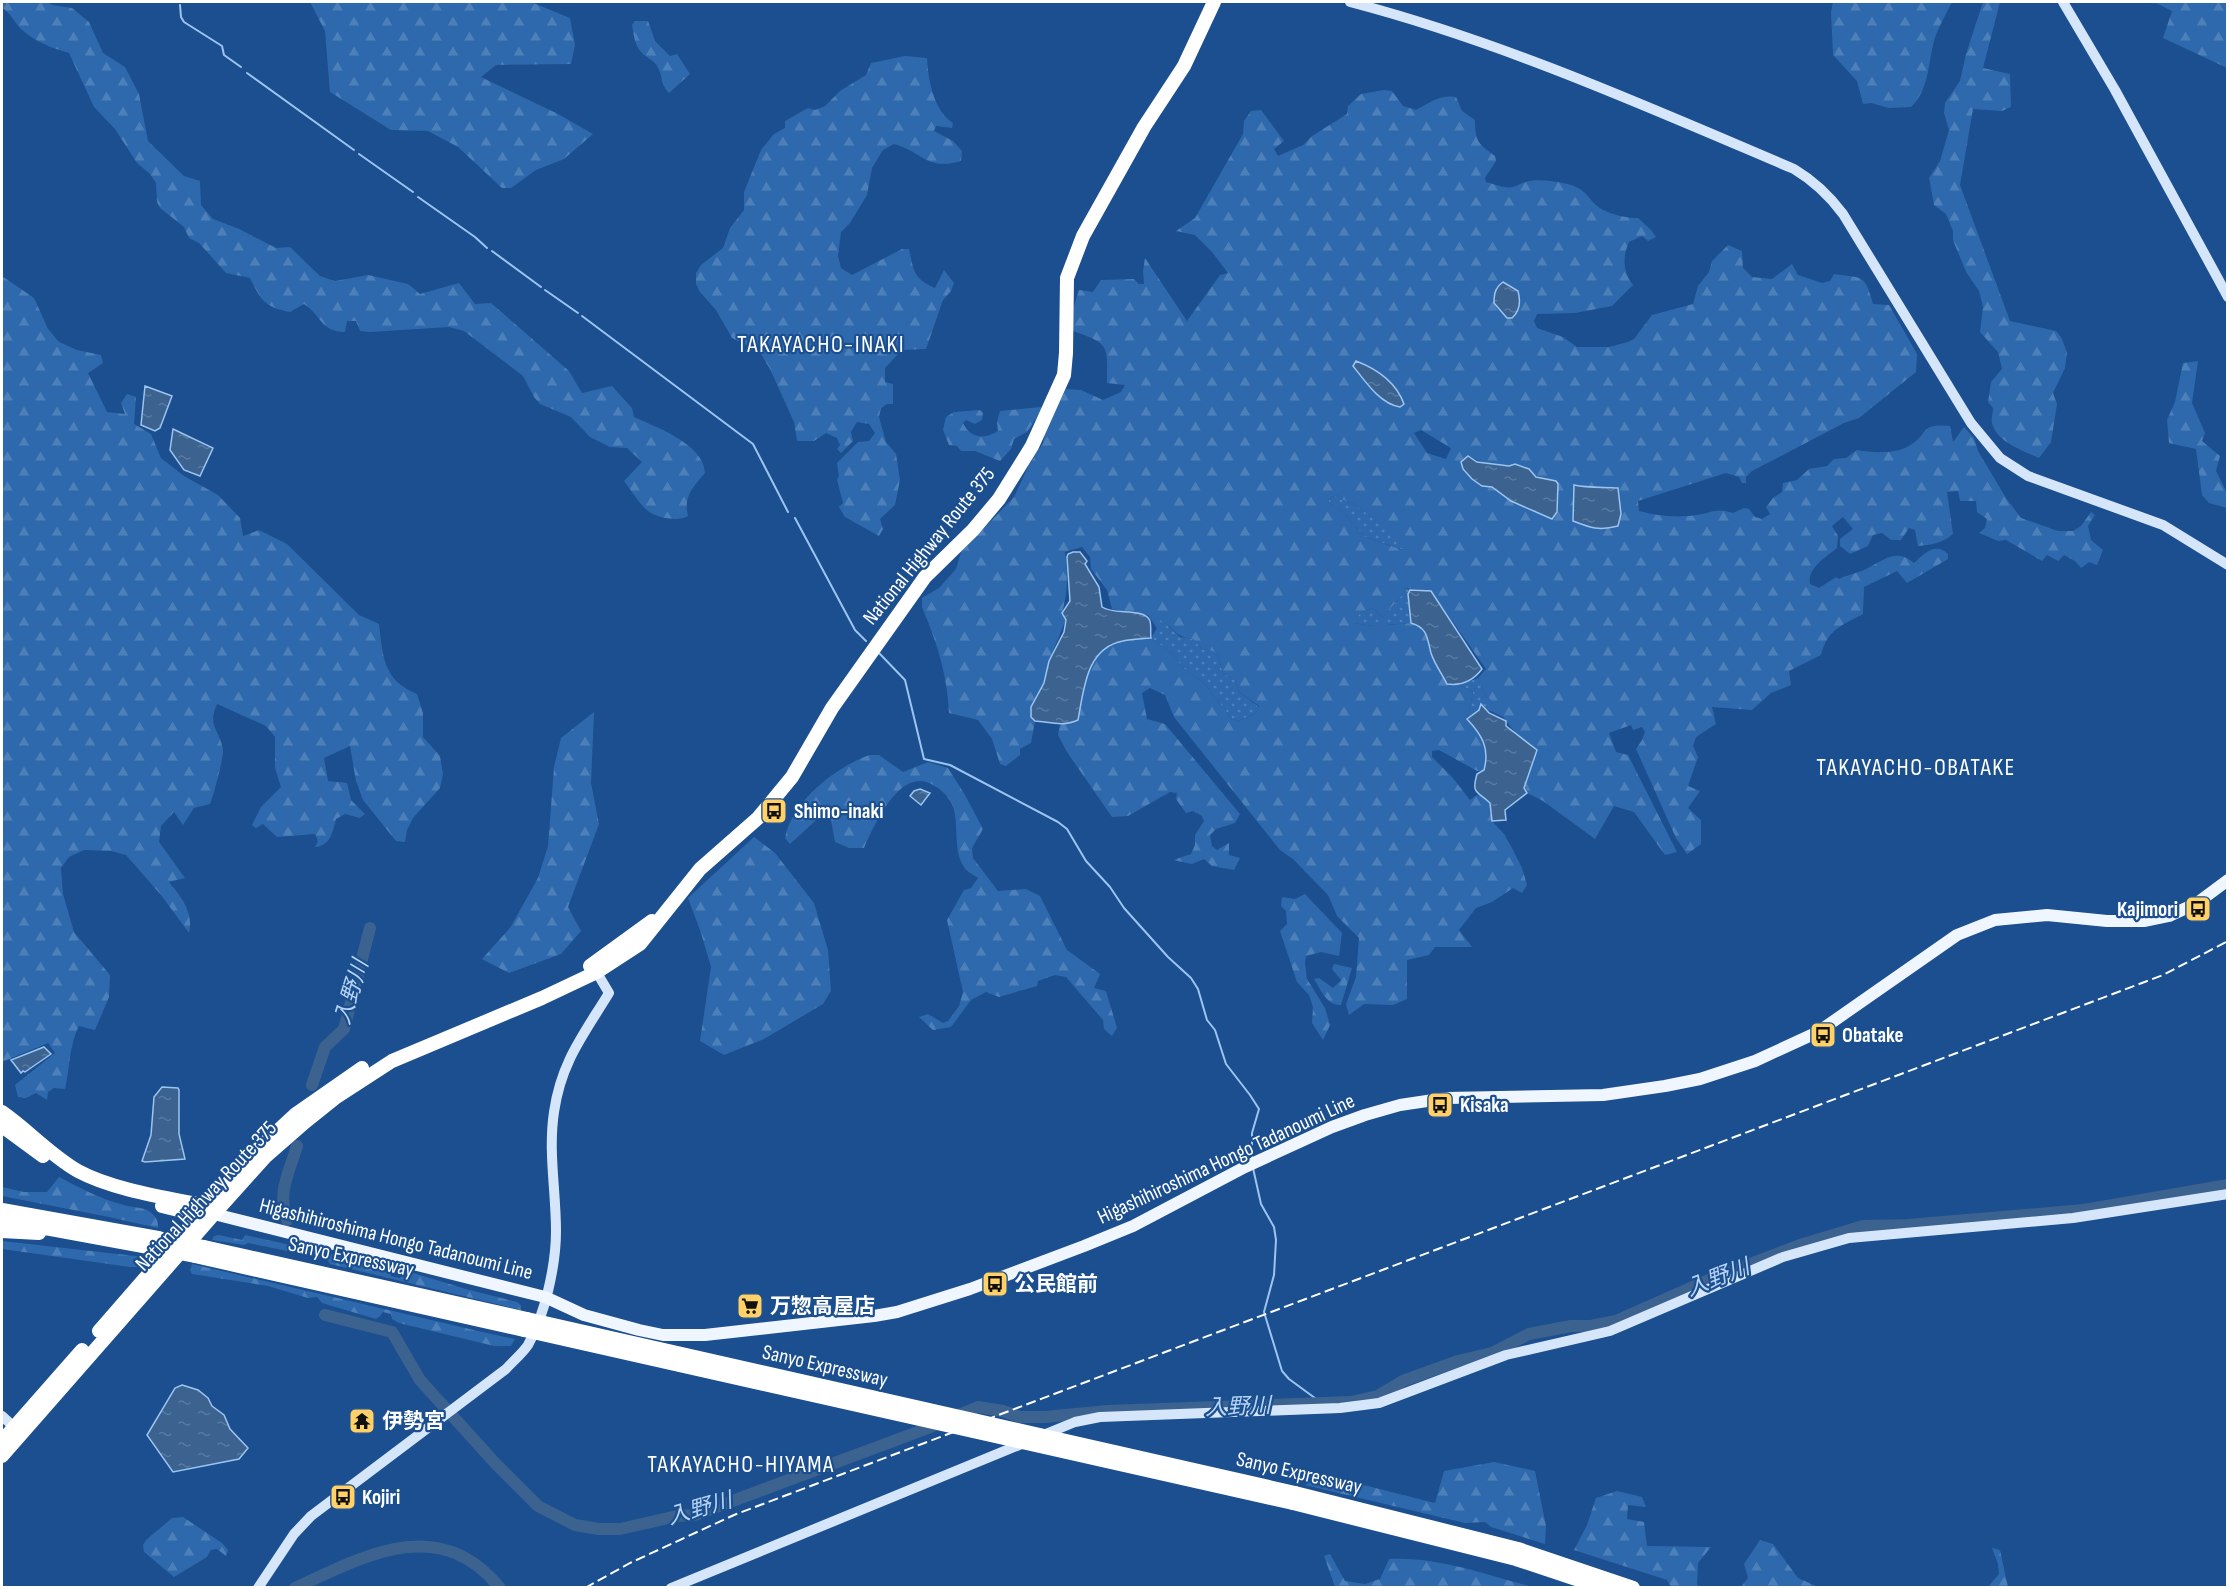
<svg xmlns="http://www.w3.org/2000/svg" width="2229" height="1589" font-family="'Sofia Sans Condensed','Noto Sans JP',sans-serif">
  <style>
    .green { fill: url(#green-dots) }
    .forest { fill: url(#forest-firs); fill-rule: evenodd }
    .water { fill: url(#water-ripples); stroke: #9cc4f0; stroke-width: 1.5 }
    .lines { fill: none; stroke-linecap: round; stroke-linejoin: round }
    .stream { stroke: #9cc4f0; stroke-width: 2 }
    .river { stroke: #3c6290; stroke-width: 12 }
    .secondary { stroke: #d6e6fa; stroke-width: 10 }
    .primary { stroke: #f0f6ff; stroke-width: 12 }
    .highway { stroke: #fff; stroke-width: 14 }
    .rail { stroke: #fff; stroke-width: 2; stroke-dasharray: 10 4.5; stroke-linecap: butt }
    .highway-bridge { stroke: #fff; stroke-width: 14 }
    .labels { text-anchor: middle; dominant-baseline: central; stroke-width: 4.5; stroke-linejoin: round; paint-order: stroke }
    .street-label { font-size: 21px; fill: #fff; stroke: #1b4f8f }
    .poi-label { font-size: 21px; font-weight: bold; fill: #fff; stroke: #1b4f8f; text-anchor: start }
    .water-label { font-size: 22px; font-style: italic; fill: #b5d3f5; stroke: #1b4f8f }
    .quarter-label { font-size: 24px; letter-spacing: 1.5px; fill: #fff; stroke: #1b4f8f }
  </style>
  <defs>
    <pattern id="green-dots" width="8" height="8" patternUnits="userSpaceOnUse" patternTransform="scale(1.5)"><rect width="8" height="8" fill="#2e69ad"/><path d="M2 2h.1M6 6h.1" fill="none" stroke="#4d80b9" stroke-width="1.8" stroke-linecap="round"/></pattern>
    <pattern id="forest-firs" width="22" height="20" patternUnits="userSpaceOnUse" patternTransform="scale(1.5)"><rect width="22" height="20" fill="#2e69ad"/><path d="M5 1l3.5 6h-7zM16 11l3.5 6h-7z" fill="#4d80b9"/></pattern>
    <pattern id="water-ripples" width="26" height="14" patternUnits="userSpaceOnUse" patternTransform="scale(1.5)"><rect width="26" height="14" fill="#3c6290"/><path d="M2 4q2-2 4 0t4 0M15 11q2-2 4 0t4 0" fill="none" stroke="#597aa1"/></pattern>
  </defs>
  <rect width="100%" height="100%" fill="#1b4f8f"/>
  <!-- green -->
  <path class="green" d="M1338 495 1341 499 1354 504 1403 539 1404 550 1365 537 1340 509 1328 502 1331 497Z
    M1406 588 1410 590 1408 594 1411 623 1374 626 1352 623 1360 613 1373 608 1383 618C1390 606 1400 601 1406 588Z
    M1148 615 1163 621 1180 637 1193 639 1202 649 1217 652 1223 673 1235 680 1239 692 1259 707 1256 713 1238 721 1232 719 1205 684 1182 667 1173 654 1151 638 1157 628Z
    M1478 678 1484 694 1492 701 1489 713 1484 708 1479 710 1467 719 1473 692 1460 685Z"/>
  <!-- forest -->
  <path class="forest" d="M2 2H48L52 5 72 8 89 22 103 53 125 67 139 94 148 141 184 176 200 181 201 205 213 219 239 229 276 248 290 247 320 276 335 281 368 275 408 284 420 294 459 283 475 304 491 303 569 371 582 393 612 386 632 408 634 417C656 427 704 444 705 473 693 487 683 497 688 516 679 522 657 518 648 511 639 504 631 490 624 481L642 462 627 448 610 447 590 437 571 417 540 404 534 397 523 376 464 331 449 327 370 332 360 331 356 321H347L345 332C321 332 321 315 304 304L290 312C264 307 261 300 250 278L226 273 199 243 189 238 184 227 160 208 157 202 156 183 150 174 137 163 115 129 94 107 69 53C52 48 35 42 21 29 14 22 11 13 2 8Z
    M310 2H531L570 18 575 45 571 64 496 65 481 77 558 114 593 134 564 159 536 170 511 188H502L458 147 428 131 391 130 330 92 325 31Z
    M1833 2H1952C1946 14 1938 28 1934 41 1928 64 1929 90 1911 107L1889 108 1871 103 1863 104 1857 81 1833 55 1831 12Z
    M1983 2H2000L1983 68 2010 74 2011 107 2002 111 1973 109 1960 185 2010 321 2056 331 2061 337 2067 352 2065 368 2053 393 2057 404 2051 442 2039 458C2024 451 1996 442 1992 423 1991 419 1993 413 1993 408L1988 402 1991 382 2002 369 1998 352 1980 332 1983 307 1979 291 1966 272 1953 240V231L1946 214 1934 205 1929 178 1940 161 1949 130 1944 113 1945 103 1960 81 1966 54Z
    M2154 2H2227V68L2163 38 2172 11Z
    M635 21H648L655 41 670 56 677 54 690 74 669 93C659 82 664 79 658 68 655 60 646 58 641 52 634 44 634 34 632 25Z
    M905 56 927 58C928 80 934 111 953 123L952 128 936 126 934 131 953 141 962 151 961 161C926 171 923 152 894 144L883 150 872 168 867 195 850 223 841 232 838 256 841 268 852 275 902 249H909C914 270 912 278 935 288L944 270 954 283 951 291 943 300 926 349 902 350 885 368V382L893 384V404H887L881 408 879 417 886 442 896 454 900 480 895 505 880 519 883 529 879 536 845 517 839 507 843 503 837 480 839 476 837 463 858 442 869 441 875 433 869 424 857 422 851 432 853 441 841 453 837 449 840 445 837 438 826 433 814 441H797L794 422 770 369 759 351 732 338 716 310 700 292 696 284V273L701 265 723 248 730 228 744 210V192L761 150 774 134 785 128V121L808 108 815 110 825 106 840 91 866 75 871 63Z
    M1384 90 1392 91 1403 106 1416 110C1428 103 1441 94 1456 97L1462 111 1475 120C1475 142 1479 144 1495 156L1496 161 1485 178 1486 182C1494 184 1505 189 1513 187 1517 186 1521 183 1526 182 1536 178 1565 182 1576 187 1586 191 1589 199 1596 205 1604 213 1628 219 1638 218L1651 230 1656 237 1648 241 1642 236 1629 242C1622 258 1623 271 1633 285L1612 306 1575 313 1537 314 1534 321 1537 328 1563 337 1577 347H1609L1628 342 1634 339 1652 315 1693 304 1698 286 1709 272 1712 261 1728 245 1742 251 1743 268 1752 277 1772 279 1792 264 1798 275 1822 283 1830 281 1834 274C1863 278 1865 274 1873 304L1889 305 1917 354 1916 372 1859 418 1844 423 1752 471 1746 477V483H1742L1739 477 1726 473 1638 501 1639 511C1657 516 1677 518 1696 515 1712 513 1716 507 1733 513L1744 508 1749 509 1755 517 1762 519 1770 514 1766 507 1773 498 1782 492 1783 483 1797 480 1809 469 1827 466 1834 459 1846 458 1857 450C1873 453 1895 454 1909 446 1930 434 1918 423 1950 426L1953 442 1964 427 1974 438 1978 451 2006 498 2021 518 2058 531H2073L2081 526 2091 512 2095 515 2088 526 2091 540 2103 550 2097 565 2089 562 2081 568 2075 561 2064 555 2058 561 2047 555 2042 561 2006 540 1998 541 1979 533 1985 528 1987 519 1977 512 1976 501H1960L1958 491 1947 492 1953 534C1943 543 1931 545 1918 546L1915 530 1909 528 1901 540H1891L1882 533 1873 535 1868 546 1850 554 1840 546V539L1853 529 1843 517 1832 526 1838 536 1837 548C1826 557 1807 568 1810 584L1819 588 1836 577 1839 579C1847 575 1858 573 1866 569 1882 561 1897 547 1914 563 1925 553 1935 542 1948 554V559L1907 583 1897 571 1864 587 1863 614C1841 626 1828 629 1821 655L1789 671 1791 685 1771 693 1752 710 1712 707 1716 724 1696 737 1693 746 1698 757 1688 786 1700 791 1688 808 1701 820V844L1687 854 1676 838 1636 749 1642 740 1645 732 1642 727 1633 730 1631 725 1609 733 1616 752 1628 755 1677 852 1665 855 1634 812 1614 806 1595 839 1543 801 1527 793 1525 786 1536 750 1517 735 1503 717 1489 710 1492 701 1484 694 1478 678 1486 669 1431 591 1406 588C1400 601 1390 606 1383 618L1373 608 1360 613 1353 623 1374 626 1411 623 1419 625 1430 639 1431 653 1447 683 1460 685 1473 692 1467 719C1482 735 1490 748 1484 771H1477L1439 750 1432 751V757L1452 777 1470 800 1477 795 1484 797 1490 804 1492 821 1504 834 1512 848 1522 868 1527 885 1522 893 1513 888 1492 902 1476 908 1459 930 1472 947H1435L1429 955 1407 960V999L1393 1005 1364 1004 1349 1015 1346 1004 1356 977 1359 938 1337 916 1328 895 1293 859 1280 850 1174 717 1165 695 1150 688 1142 693 1147 719 1165 724 1240 814 1235 823 1216 829 1210 835 1212 846 1217 850 1229 843V855L1240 858 1234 870 1212 866 1204 859 1192 864 1173 860 1191 854 1195 845V835L1204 821 1202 816 1193 811 1186 813 1176 799 1177 793 1170 792 1128 816 1112 817 1067 752 1058 735 1060 724H1069L1078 719C1084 689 1086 648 1123 641 1132 639 1142 639 1151 638L1173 654 1182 667 1205 684 1232 719 1238 721 1256 713 1259 706 1239 692 1235 680 1223 673 1217 652 1202 649 1193 639C1172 636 1176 628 1160 620 1145 612 1128 613 1112 609L1107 590 1091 569 1090 557 1082 547 1065 552C1068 574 1068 591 1062 613L1066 619 1049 661 1044 683 1031 707V717L1035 721 1031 743 1020 749V755L1006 766 1000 764 992 739 978 720 949 713C947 673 937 643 922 607V598L939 588 956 569 961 552 1014 497 1029 465 1043 443 1044 433 1066 389 1081 390 1103 400 1121 392 1125 385 1107 383C1107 346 1111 344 1073 331V309L1079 290 1093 292 1101 280 1134 279 1139 284H1144L1143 271 1145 258 1187 321 1220 275 1228 273 1212 252 1195 235 1176 231 1195 218 1243 134 1244 121 1251 111 1261 110 1284 141 1274 149 1278 156 1303 145 1312 136 1347 114 1348 106 1361 94ZM1361 363 1385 377 1403 400ZM1421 430 1451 448 1446 459 1427 453 1414 433ZM1468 456C1481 464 1496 463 1510 467 1526 471 1540 478 1556 481L1511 501 1492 486ZM1338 495 1341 499 1354 504 1402 539 1403 550 1365 537 1340 509 1328 502 1331 497Z
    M2 276 34 298 48 329 59 342 77 350 101 355 103 363 88 373 107 412 125 414 121 403 127 394 136 397 134 424 151 434 161 458 184 476 218 495 240 518 243 536 259 530 287 544 359 615 379 624C383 657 383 680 417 694L423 713V737L440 756 443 774 440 788 413 818 407 830 405 842 396 841 363 800 356 781 350 746 324 758 328 781 347 783 351 800 365 814 360 818 345 814 336 819C333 832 330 846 315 847L318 841 315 834 277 837 263 824 256 828 252 825 261 807 281 787 275 768V737L266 726 217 704C207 726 219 729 223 749 224 756 214 795 210 804L194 808 183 825 174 812 161 826 159 842 185 878 169 882C181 897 194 912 189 933L161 895 126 855 111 851 84 850 69 857 61 868 63 894 74 932 110 975 109 997 95 1030 79 1026C69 1045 70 1068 65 1089L54 1088 48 1092 47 1100 36 1093 26 1098 18 1097 15 1085 55 1053 48 1043 2 1062Z
    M2198 361 2192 403 2205 433 2202 441 2220 456 2216 471 2227 493V508L2209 503 2202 495 2196 449 2169 443 2167 420 2175 402 2183 363Z
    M1041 407V411L1027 432 1014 439 1011 449 1000 461 975 451H961L957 446 949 445 943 430 946 417 954 412 980 410 983 413 982 420 975 424 966 420 963 423C970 438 984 440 998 431L997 422 1000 411Z
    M594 712 591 783 599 824 568 907 581 931 561 954 509 973 482 959 510 928 538 878 548 846 554 767 561 738Z
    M869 755H879L903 772 928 762 948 768 965 795 983 829 972 848 973 858 998 891 1026 889 1040 896 1067 950 1100 974 1094 988 1106 991 1117 1028 1112 1036 1104 1029 1103 1020 1066 977 1055 975 1038 981 1037 986 999 997 986 992 971 1000 951 1027 933 1030 919 1017 928 1014 943 1023 948 1021 959 1006 963 992 947 920 964 890 971 888 978 878C974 875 967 872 964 867 952 849 960 823 952 804 948 796 941 789 933 785 900 765 874 826 864 848H849L835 842 830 815 825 812 790 844 785 838C792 801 835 768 869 755Z
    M754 837 775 853 814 903 828 950 831 991 823 1004 764 1039 724 1055 700 1041 711 967 701 933 688 898Z
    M1305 894 1342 933 1339 956 1321 952 1306 956 1305 963 1307 979 1325 1008 1330 1025 1323 1040 1312 1023 1313 1007 1309 995 1297 982 1280 931 1287 924 1286 911 1281 906 1282 897 1295 899Z
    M1334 964 1352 968 1341 1005C1327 1006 1321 990 1314 979L1319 978 1333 988 1341 980 1332 969Z
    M59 1177C80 1188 101 1199 124 1205 131 1207 140 1207 147 1210 154 1214 159 1220 158 1228L109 1217 2 1196V1187L24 1192H47Z
    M219 1235 242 1240 245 1235 386 1266 391 1270V1276L400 1278 402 1274 410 1272 466 1289 517 1302 521 1305V1310L330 1264 327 1259 248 1243 244 1245 212 1240 214 1236Z
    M2 1241 144 1257 145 1261 140 1267H130L2 1249Z
    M192 1264 491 1334 515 1339 511 1346H494L399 1323 392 1319 391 1314 383 1312 380 1316 376 1319 322 1303 317 1297 308 1298 268 1286 192 1274 190 1270Z
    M1494 1462 1535 1471 1546 1526 1545 1544 1491 1527 1485 1522 1465 1523 1305 1485 1320 1474 1435 1503 1444 1471Z
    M1617 1491 1642 1497 1646 1507 1628 1505 1627 1519 1644 1522 1647 1546 1711 1547 1698 1563 1697 1585 1701 1587H1671L1667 1580 1574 1550 1587 1525 1596 1498Z
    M183 1517 222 1543 228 1550 226 1556 217 1549 211 1550 207 1557 174 1577 144 1552 143 1545 146 1540 172 1518Z
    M1760 1540 1773 1544 1798 1578 1818 1587H1741L1748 1578 1744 1564Z
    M1992 1548 2000 1550 2008 1587H1988L1999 1574 1998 1564Z
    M1330 1554 1345 1581 1365 1584 1380 1579 1389 1559C1437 1556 1487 1575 1533 1587H1335L1324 1556Z"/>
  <!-- water -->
  <path class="water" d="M1503 282 1518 291C1521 302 1520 311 1512 318H1507L1494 303C1494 294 1495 288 1503 282Z
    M1356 361C1377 369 1396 382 1404 404L1400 407C1380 404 1365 381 1353 366Z
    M145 386 172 396 160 428 155 431 141 425Z
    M173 429 213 448 200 476 184 470 170 450Z
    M1468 456 1477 462 1509 466 1515 464 1529 469 1536 477 1556 481 1558 484 1557 512 1552 519 1511 501 1492 487 1482 486 1472 479 1463 469 1461 462Z
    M1574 485C1588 488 1602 487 1618 488L1621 514 1618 526C1599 531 1591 528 1573 521Z
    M1073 552H1080L1087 561 1085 564 1099 587 1102 607C1113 615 1141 608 1149 619 1152 622 1150 633 1151 638 1142 639 1132 639 1123 641 1086 648 1084 689 1078 720 1063 727 1050 722 1035 721L1031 717V707L1044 683 1049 661 1064 632 1066 620 1062 613 1070 601 1067 557 1068 554Z
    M1410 590 1431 591 1482 669C1473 681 1462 686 1447 684 1442 674 1434 663 1431 653 1427 638 1428 628 1411 623L1408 594Z
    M1481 704 1489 713 1506 721V726L1537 750 1524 788 1527 793 1505 810 1506 820 1492 821 1490 803C1478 791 1471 795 1477 774L1484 770C1490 748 1482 735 1467 719L1479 710Z
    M920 789 930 793 921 805 910 796 914 791Z
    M44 1047 51 1054 25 1072 23 1071 21 1073 11 1060Z
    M162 1087 178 1088 179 1090V1134L185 1159 145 1162 142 1161 151 1135 154 1097Z
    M182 1385 198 1390 208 1398 212 1406 224 1415 230 1429 248 1448 239 1459 173 1472 147 1435 175 1388Z"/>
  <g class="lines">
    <!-- stream -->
    <path class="stream" d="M180 5 181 17 184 22 222 46 224 55 241 67
      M247 73 354 150
      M359 154 413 192
      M418 197 475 237 487 248
      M492 251 541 287
      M545 290 578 313
      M582 316 753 444 788 512
      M795 518 855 630 866 641
      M879 653 905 680 924 759 950 765 1058 822 1067 829 1086 861 1110 887 1124 908 1168 957 1191 978 1198 989 1207 1020 1215 1030 1226 1064 1250 1095 1259 1109 1252 1133V1159
      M1253 1168 1261 1204 1274 1227 1276 1240 1274 1275 1264 1312 1282 1371 1289 1379 1319 1401 1324 1402"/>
    <!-- river -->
    <path class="river" d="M312 1085 325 1047 344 1029 370 928
      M287 1220C277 1192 289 1173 297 1146
      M325 1315 392 1332 420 1380 495 1463 538 1506 575 1525 599 1529H620L677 1516 695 1515 923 1430 978 1407 1003 1411 1020 1417H1045L1107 1411 1351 1402 1378 1396 1403 1381 1458 1361 1492 1353 1529 1334 1571 1326H1591L1616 1321 1711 1279 1800 1245 1863 1226 1908 1225 2084 1210 2228 1185
      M295 1588C364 1556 440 1513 500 1588"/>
    <!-- secondary -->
    <path class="secondary" d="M1350 2C1503 42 1648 107 1794 169 1814 181 1829 195 1843 214L1971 423 2000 458 2028 476 2163 525 2228 565
      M2063 2 2115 90 2228 297
      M2 1416 14 1427
      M258 1588 294 1534 311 1516 506 1369C513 1361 522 1354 528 1345 545 1315 556 1265 556 1231 556 1190 548 1152 554 1112 561 1062 584 1034 609 993L593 966
      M671 1588 1075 1422 1100 1417 1340 1408 1379 1403 1506 1355 1610 1331 1783 1257 1849 1238 2073 1218 2228 1194"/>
    <!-- primary -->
    <path class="primary" d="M214 1214 545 1297 584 1315 639 1330 663 1335H705L874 1316 897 1312 970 1289 1084 1246 1133 1226 1245 1167 1332 1127 1365 1115 1400 1105 1447 1098 1603 1095 1665 1086 1700 1079 1755 1061 1818 1032 1957 935 1995 920 2047 915 2107 921H2145L2169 916 2197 903 2228 880"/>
    <!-- highway -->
    <path class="highway" d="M590 966 652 921
      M2 1112C28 1130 50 1155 78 1171 113 1190 168 1198 207 1206L210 1210
      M2 1126 43 1156
      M162 1206 199 1215 205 1214
      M2 1210 158 1238
      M2 1220 154 1248
      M2 1231 39 1233
      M204 1247 527 1319
      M195 1256 524 1330
      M99 1331 256 1151 296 1114 362 1068
      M2 1441 82 1350
      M2 1456 214 1214 265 1157 305 1122 335 1098 392 1061 542 998 597 972 640 944 700 869 758 818 773 800 792 777 832 708 925 577 973 530 999 499 1032 446 1064 375 1066 353 1067 278 1083 236 1144 127 1184 66 1214 2
      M1295 1493 1518 1549 1633 1588
      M1293 1503 1516 1559 1603 1588"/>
    <!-- rail -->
    <path class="rail" d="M585 1588 630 1563 734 1515 2163 975 2228 941"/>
    <!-- highway-bridge -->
    <path class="highway-bridge" d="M158 1238 204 1247
      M154 1248 195 1256
      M527 1319 1295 1493
      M524 1330 1293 1503"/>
  </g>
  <!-- icons -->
  <defs>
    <g id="bus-square" transform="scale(1.35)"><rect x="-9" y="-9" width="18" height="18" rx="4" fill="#ffd166" stroke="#1b4f8f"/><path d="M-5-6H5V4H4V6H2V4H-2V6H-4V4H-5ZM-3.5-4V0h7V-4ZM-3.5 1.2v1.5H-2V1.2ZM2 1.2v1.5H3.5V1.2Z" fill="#111"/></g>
    <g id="supermarket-square" transform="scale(1.35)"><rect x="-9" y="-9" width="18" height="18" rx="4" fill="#ffd166" stroke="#1b4f8f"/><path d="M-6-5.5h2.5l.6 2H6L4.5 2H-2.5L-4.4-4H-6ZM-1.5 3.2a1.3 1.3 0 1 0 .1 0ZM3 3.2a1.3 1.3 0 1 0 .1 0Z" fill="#111"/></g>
    <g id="temple-square" transform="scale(1.35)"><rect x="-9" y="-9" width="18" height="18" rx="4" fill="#ffd166" stroke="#1b4f8f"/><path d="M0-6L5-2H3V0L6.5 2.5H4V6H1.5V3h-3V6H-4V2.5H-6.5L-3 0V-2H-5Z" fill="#111"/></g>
  </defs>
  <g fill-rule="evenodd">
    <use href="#bus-square" x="774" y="811"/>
    <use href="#bus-square" x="2198" y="909"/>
    <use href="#bus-square" x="1823" y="1035"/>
    <use href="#bus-square" x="1440" y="1105"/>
    <use href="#bus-square" x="995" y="1284"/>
    <use href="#supermarket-square" x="750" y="1306"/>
    <use href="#temple-square" x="362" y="1421"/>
    <use href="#bus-square" x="343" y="1497"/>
  </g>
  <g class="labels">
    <!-- street labels -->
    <g class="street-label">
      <text transform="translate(929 546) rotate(-51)">National Highway Route 375</text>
      <text transform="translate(1226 1159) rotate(-25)">Higashihiroshima Hongo Tadanoumi Line</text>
      <text transform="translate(206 1196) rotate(-47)">National Highway Route 375</text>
      <text transform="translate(396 1239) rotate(14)">Higashihiroshima Hongo Tadanoumi Line</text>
      <text transform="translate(351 1257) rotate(12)">Sanyo Expressway</text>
      <text transform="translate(825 1366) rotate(13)">Sanyo Expressway</text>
      <text transform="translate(1299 1473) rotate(13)">Sanyo Expressway</text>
    </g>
    <!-- poi labels -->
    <g class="poi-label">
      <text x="794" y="811">Shimo-inaki</text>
      <text x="2178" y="909" text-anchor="end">Kajimori</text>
      <text x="1842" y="1035">Obatake</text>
      <text x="1460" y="1105">Kisaka</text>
      <text x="1014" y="1284">公民館前</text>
      <text x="770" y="1306">万惣高屋店</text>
      <text x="382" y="1421">伊勢宮</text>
      <text x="362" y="1497">Kojiri</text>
    </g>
    <!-- water labels -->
    <g class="water-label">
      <text transform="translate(352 992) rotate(-73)">入野川</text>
      <text transform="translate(1718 1278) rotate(-21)">入野川</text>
      <text transform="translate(1238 1407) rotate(-2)">入野川</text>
      <text transform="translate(700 1509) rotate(-16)">入野川</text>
    </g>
    <!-- quarter labels -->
    <g class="quarter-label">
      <text x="821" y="344">TAKAYACHO-INAKI</text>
      <text x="1916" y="767">TAKAYACHO-OBATAKE</text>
      <text x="741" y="1464">TAKAYACHO-HIYAMA</text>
    </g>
  </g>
  <!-- border -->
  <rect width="2229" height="1589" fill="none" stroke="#ffffff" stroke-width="6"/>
</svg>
